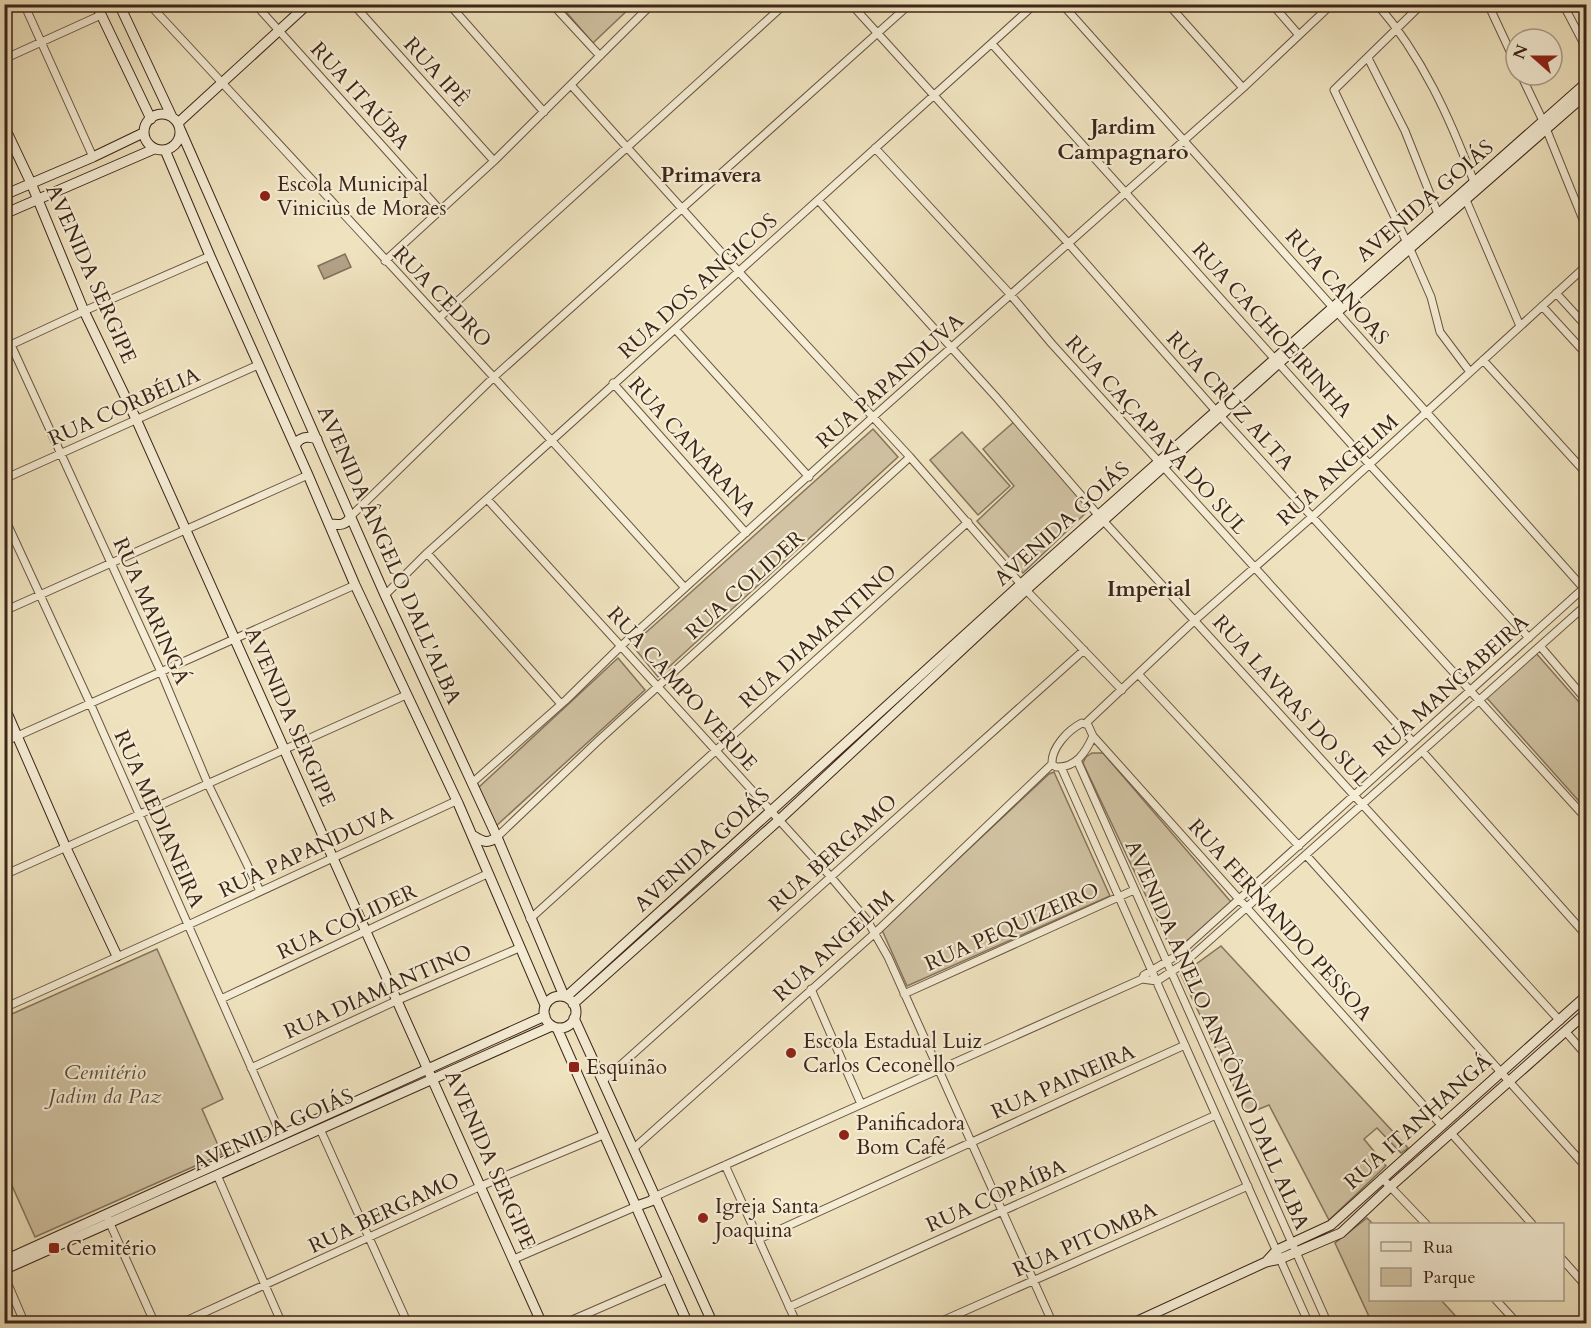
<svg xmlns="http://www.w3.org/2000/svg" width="1591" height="1328" font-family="Cardo,serif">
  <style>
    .green { fill: #d1c3a3; stroke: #86745e; stroke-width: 1.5 }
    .water { fill: #b2a287; stroke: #83705b; stroke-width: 1.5 }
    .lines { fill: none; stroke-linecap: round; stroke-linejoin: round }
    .street-casing { stroke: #695442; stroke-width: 9 }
    .secondary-casing { stroke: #3c2519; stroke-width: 11 }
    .street { stroke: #f5edd5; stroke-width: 7 }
    .secondary { stroke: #f5edd5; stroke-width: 9 }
    .poi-dot { fill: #8f2418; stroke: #f5edd5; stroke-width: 2 }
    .labels { text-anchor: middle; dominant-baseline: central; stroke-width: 4.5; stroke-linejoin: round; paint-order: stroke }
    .street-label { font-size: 21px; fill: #3c2519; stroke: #f5edd5 }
    .poi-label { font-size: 21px; fill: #3c2519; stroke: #f5edd5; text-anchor: start }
    .park-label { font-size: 21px; font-style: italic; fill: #614c3c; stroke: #f5edd5 }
    .neighbourhood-label { font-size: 22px; font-weight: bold; fill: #3c2519; stroke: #f5edd5 }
  </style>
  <rect width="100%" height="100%" fill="#efe3bf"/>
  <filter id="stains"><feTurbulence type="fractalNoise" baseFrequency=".00333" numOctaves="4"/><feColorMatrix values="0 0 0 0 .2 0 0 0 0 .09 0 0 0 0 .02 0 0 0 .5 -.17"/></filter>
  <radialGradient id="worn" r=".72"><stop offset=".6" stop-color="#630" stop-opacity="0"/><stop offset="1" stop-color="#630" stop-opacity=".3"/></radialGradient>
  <!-- green -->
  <path class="green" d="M560 5H633L593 43Z
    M1015 421 1091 508 1023 573 977 521 1014 486 983 449Z
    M873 429 898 457 658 677 632 645Z
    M962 432 1010 486 978 515 930 460Z
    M1535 652 1586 710V809L1486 697Z
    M618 658 645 690 495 827 478 788Z
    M1092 753H1103L1231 902 1173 953 1083 763 1086 757Z
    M1054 772 1110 896 907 986 882 930 1049 774Z
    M1221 946 1408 1148 1401 1153 1377 1128 1364 1139 1386 1166 1329 1220 1269 1105 1247 1114 1181 975Z
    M157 949 223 1099 202 1109 222 1154 35 1237 5 1170V1017Z
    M1367 1218 1373 1224H1370V1300H1441L1462 1323H1372L1335 1243Z"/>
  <!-- water -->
  <path class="water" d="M345 254 351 267 324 279 318 266Z"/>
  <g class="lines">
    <!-- street casing -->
    <g class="street-casing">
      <path id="street" d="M24 4 93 157
        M149 4C329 198 509 392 685 588
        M255 4 440 210
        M353 4 494 161
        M449 4 544 112
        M552 4 600 56
        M851 4 1068 243 1215 410 1586 818
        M1062 4 1586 591
        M1168 4 1243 88
        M1272 4 1298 34
        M1377 4C1422 56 1450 118 1474 182
        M1422 4 1334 90 1410 249 1431 297 1440 332 1470 372
        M1488 4 1516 64
        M1563 4 1586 48
        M992 44 1369 464 1529 638
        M1368 58 1405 131 1438 214
        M4 59 101 15
        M1521 75 1543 121 1586 227
        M571 85 739 272 910 457 1026 590 1122 690
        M875 148 1010 294 1052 344 1413 742
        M818 200 996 397 1099 516 1560 1021
        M1466 200 1520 326
        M385 261 494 161 652 4
        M1556 293 1586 326
        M1542 306 1586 354
        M440 317 785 4
        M675 329 809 477
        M11 345 161 672 208 784 260 891
        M4 348 84 311 210 256
        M1483 360 1586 473
        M613 383 746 533
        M4 479 258 365
        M487 499 830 876 867 920 888 957 1053 1324
        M351 516 495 376 910 4
        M4 517 90 703 281 1135
        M427 553 561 704
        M385 595 427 553 1035 4
        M4 611 308 475
        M1540 646 1586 700
        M1139 675 1299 846
        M1082 723 1088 725 1093 736C1086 752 1076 768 1056 767L1052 764C1051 748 1068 730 1082 723Z
        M1086 723 1195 620 1313 516 1586 266
        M1093 736 1442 1126
        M4 742 355 585
        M1422 751 1586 935
        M1077 760 1328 1324
        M1061 767 1309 1324
        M472 783 566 700 621 646 873 417 1243 88 1332 4
        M497 837 599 740 910 457
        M1306 855 1586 1167
        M4 875 406 695
        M530 919 968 522
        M1142 979 1157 981 1183 964 1586 605
        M811 989 861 1104
        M904 994 1134 890
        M221 999 487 874
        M4 1008 188 925 456 801
        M1566 1032 1586 1055
        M251 1068 398 1000 519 948
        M604 1080 1084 650
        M320 1129 408 1324
        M1451 1133 1532 1224
        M634 1148 875 933 1052 764
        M725 1165 797 1324
        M217 1175 282 1324
        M1382 1178 1426 1224
        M656 1196 1142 979 1144 975 1176 956 1586 586
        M108 1219 155 1324
        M759 1239 1185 1045
        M514 1259 637 1206
        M1562 1259 1586 1286
        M4 1275 25 1324
        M1496 1300 1518 1324
        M789 1307 1216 1115
        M179 1324 481 1186 603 1135
        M563 1324 669 1278
        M935 1324 1248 1186"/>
    </g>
    <!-- secondary casing -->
    <g class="secondary-casing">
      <path id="secondary" d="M96 4 151 119
        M119 4 172 117
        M144 132a18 18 0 1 1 36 0a18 18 0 1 1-36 0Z
        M178 123 308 4
        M4 126 31 183 84 311 136 419 542 1324
        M180 129 385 595 497 837 564 996
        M165 150 210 256 308 475 355 585 458 803 545 1005
        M4 195 93 157 143 133
        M4 214 154 149
        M295 446C300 436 308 436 317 439
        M329 524C339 525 346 526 351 516
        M4 706 66 848 117 956
        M472 835C482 841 487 845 497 837
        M544 1012a16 16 0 1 1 32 0a16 16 0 1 1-32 0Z
        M566 997 1021 584 1586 83
        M573 1004 779 820 1026 590 1279 363 1586 94
        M574 1018 713 1324
        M557 1028 688 1324
        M637 1206 651 1201 656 1196
        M5 1260 545 1016
        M1266 1262 1277 1250 1331 1225 1586 996
        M10 1267 552 1026
        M1131 1324 1266 1262 1280 1259 1341 1233 1390 1187 1586 1013"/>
    </g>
    <!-- street -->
    <use href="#street" class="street"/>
    <!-- secondary -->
    <use href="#secondary" class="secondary"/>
  </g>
  <!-- markers -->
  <g class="poi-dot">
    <circle cx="265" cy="196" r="6"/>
    <circle cx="791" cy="1053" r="6"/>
    <rect x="568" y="1061" width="12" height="12" rx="3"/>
    <circle cx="844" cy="1135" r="6"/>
    <circle cx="703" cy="1218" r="6"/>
    <rect x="48" y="1242" width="12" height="12" rx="3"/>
  </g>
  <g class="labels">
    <!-- street labels -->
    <g class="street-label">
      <text transform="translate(436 72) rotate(48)">RUA IPÊ</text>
      <text transform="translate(360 96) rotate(48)">RUA ITAÚBA</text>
      <text transform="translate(1425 201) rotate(-41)">AVENIDA GOIÁS</text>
      <text transform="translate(91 274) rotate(66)">AVENIDA SERGIPE</text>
      <text transform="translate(698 286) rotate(-42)">RUA DOS ANGICOS</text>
      <text transform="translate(1337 287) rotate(49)">RUA CANOAS</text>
      <text transform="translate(442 297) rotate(46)">RUA CEDRO</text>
      <text transform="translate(1272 330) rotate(48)">RUA CACHOEIRINHA</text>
      <text transform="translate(890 381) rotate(-42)">RUA PAPANDUVA</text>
      <text transform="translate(1230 401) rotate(48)">RUA CRUZ ALTA</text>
      <text transform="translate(124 407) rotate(-24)">RUA CORBÉLIA</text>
      <text transform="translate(1156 435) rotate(48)">RUA CAÇAPAVA DO SUL</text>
      <text transform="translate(692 447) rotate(48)">RUA CANARANA</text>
      <text transform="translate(1338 470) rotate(-42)">RUA ANGELIM</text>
      <text transform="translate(1062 524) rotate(-42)">AVENIDA GOIÁS</text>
      <text transform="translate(389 555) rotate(66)">AVENIDA ÂNGELO DALL'ALBA</text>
      <text transform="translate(745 585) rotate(-42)">RUA COLIDER</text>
      <text transform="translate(151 611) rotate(66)">RUA MARINGÁ</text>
      <text transform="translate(818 636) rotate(-42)">RUA DIAMANTINO</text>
      <text transform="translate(1451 686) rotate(-42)">RUA MANGABEIRA</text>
      <text transform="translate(682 689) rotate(48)">RUA CAMPO VERDE</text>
      <text transform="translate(1291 701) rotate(48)">RUA LAVRAS DO SUL</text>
      <text transform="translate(290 717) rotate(66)">AVENIDA SERGIPE</text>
      <text transform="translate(159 819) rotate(66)">RUA MEDIANEIRA</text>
      <text transform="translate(702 850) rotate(-42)">AVENIDA GOIÁS</text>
      <text transform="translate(306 852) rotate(-25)">RUA PAPANDUVA</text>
      <text transform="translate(833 853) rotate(-42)">RUA BERGAMO</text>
      <text transform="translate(1280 920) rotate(48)">RUA FERNANDO PESSOA</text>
      <text transform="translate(347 922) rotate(-25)">RUA COLIDER</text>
      <text transform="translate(1012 927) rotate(-24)">RUA PEQUIZEIRO</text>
      <text transform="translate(834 946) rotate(-42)">RUA ANGELIM</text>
      <text transform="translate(378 992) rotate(-24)">RUA DIAMANTINO</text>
      <text transform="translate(1217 1035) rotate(66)">AVENIDA ANELO ANTÔNIO DALL ALBA</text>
      <text transform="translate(1063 1082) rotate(-24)">RUA PAINEIRA</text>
      <text transform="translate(1418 1122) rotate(-42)">RUA ITANHANGÁ</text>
      <text transform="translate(273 1130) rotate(-24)">AVENIDA GOIÁS</text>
      <text transform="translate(490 1160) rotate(66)">AVENIDA SERGIPE</text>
      <text transform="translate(996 1196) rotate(-24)">RUA COPAÍBA</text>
      <text transform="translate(384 1213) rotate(-25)">RUA BERGAMO</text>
      <text transform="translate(1085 1240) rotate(-24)">RUA PITOMBA</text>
    </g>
    <!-- poi labels -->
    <g class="poi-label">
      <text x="277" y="184">Escola Municipal<tspan x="277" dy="24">Vinicius de Moraes</tspan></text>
      <text x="803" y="1041">Escola Estadual Luiz<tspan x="803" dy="24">Carlos Ceconello</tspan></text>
      <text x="586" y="1067">Esquinão</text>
      <text x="856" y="1123">Panificadora<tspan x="856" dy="24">Bom Café</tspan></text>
      <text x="715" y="1206">Igreja Santa<tspan x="715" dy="24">Joaquina</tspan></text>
      <text x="66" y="1248">Cemitério</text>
    </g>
    <!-- park labels -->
    <g class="park-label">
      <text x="105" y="1072">Cemitério<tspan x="105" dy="24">Jadim da Paz</tspan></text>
    </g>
    <!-- neighbourhood labels -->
    <g class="neighbourhood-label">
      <text x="1123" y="127">Jardim<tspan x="1123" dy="25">Campagnaro</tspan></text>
      <text x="711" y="175">Primavera</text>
      <text x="1149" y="589">Imperial</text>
    </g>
  </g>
  <!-- margin -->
  <rect width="1591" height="1328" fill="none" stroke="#efe3bf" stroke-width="24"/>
  <rect x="6" y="6" width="1579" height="1316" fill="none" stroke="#3c2519" stroke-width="3"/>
  <rect x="12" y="12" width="1567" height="1304" fill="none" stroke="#3c2519" stroke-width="1.5"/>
  <!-- legend -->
  <rect x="1369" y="1223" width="195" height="78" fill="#f5edd5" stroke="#ab9d8a" stroke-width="1.5"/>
  <rect x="1381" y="1242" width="30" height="9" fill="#f5edd5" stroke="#ab9d8a" stroke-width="1.5"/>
  <text x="1423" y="1253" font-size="18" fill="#3c2519">Rua</text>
  <rect x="1381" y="1268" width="30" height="18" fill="#d1c3a3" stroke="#ab9d8a" stroke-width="1.5"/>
  <text x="1423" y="1283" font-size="18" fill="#3c2519">Parque</text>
  <!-- north arrow -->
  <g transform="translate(1534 57) rotate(291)"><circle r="28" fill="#f5edd5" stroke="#ab9d8a" stroke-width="1.5"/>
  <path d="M0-4.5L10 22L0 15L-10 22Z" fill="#8f2418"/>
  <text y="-9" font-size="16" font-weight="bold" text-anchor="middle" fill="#3c2519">N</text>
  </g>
  <rect width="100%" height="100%" filter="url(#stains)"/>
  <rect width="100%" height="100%" fill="url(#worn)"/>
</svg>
